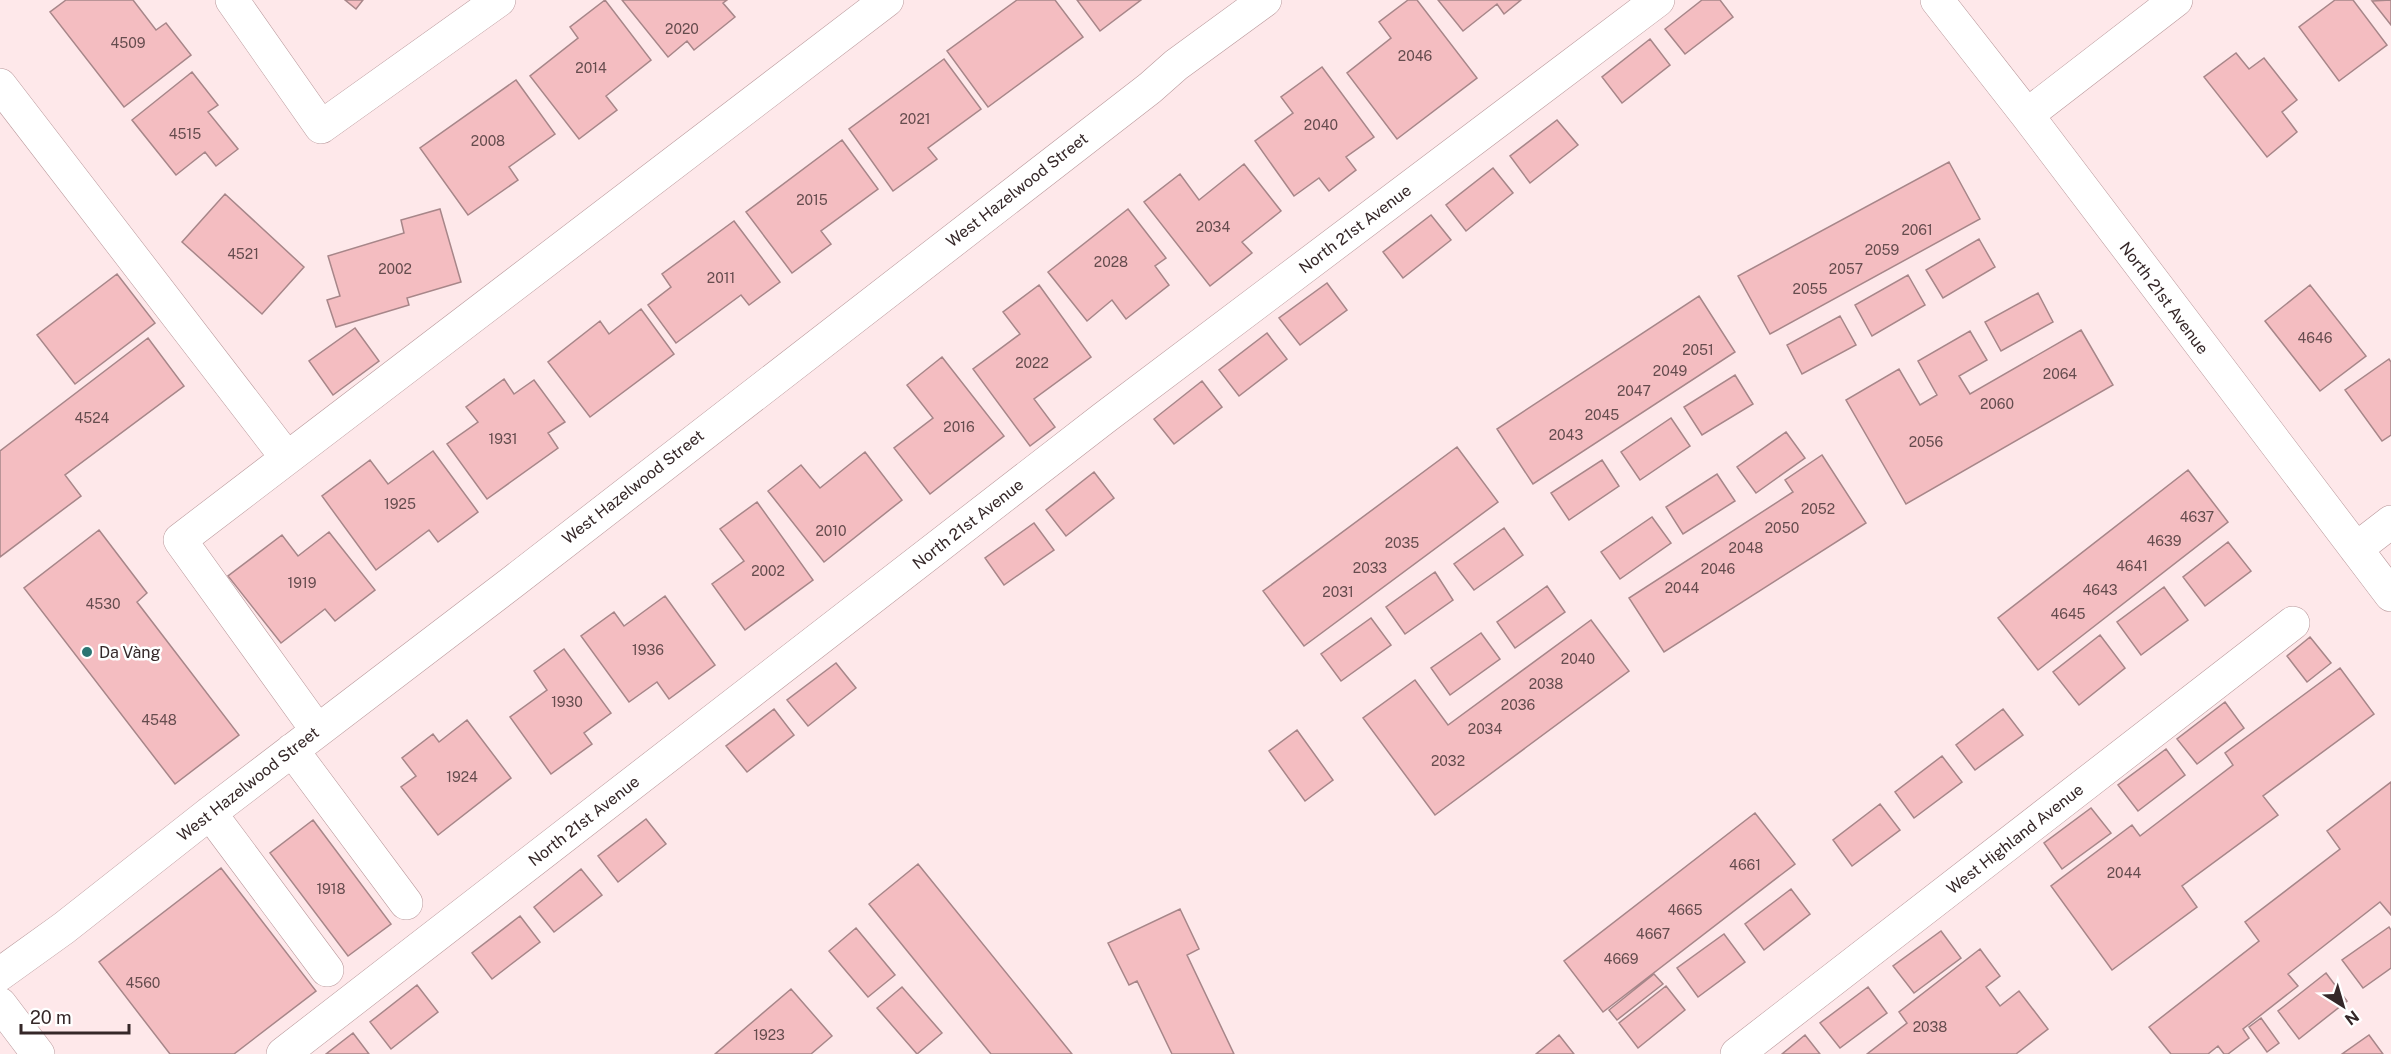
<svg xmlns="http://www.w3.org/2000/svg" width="2391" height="1054" font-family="'Public Sans',sans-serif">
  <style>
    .building { fill: #f4bdc1; stroke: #a78689; stroke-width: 1.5 }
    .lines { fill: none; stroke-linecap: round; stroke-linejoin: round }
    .minor-casing { stroke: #b9989b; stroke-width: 34 }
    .major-casing { stroke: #b9989b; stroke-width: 34 }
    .minor { stroke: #fff; stroke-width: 33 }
    .major { stroke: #fff; stroke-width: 33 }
    .poi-dot { fill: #2b7573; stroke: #fff; stroke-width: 2 }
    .labels { text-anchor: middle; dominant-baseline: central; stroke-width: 5; stroke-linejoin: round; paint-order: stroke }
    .number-label { font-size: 14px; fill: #654c4e }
    .street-label { font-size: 16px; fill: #352728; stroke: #fff }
    .poi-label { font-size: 16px; fill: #352728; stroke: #fff; text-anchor: start }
  </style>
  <rect width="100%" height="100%" fill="#fee8ea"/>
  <!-- building -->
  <path class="building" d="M66 0H133L156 30 166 23 191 55 124 107 50 12Z
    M345 0H363L356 9Z
    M605 0 651 60 606 96 617 110 579 139 530 76 578 38 570 27Z
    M622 0H727L723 3 735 17 694 50 687 41 668 57Z
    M1017 0H1055L1083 37 988 107 947 51Z
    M1077 0H1141L1100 31Z
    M1408 0H1417L1477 78 1397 139 1347 73 1391 38 1379 22Z
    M1438 0H1521L1504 14 1497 4 1463 31Z
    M1702 0H1720L1733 17 1685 54 1665 29Z
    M2335 0H2353L2387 45 2339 81 2299 27Z
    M2391 0V25L2372 1Z
    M1650 39 1670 65 1622 103 1602 77Z
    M2236 53 2249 69 2264 58 2297 100 2282 112 2297 132 2267 157 2204 77Z
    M944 59 981 109 928 148 937 159 893 191 849 129Z
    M1322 67 1374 137 1346 157 1356 170 1329 191 1319 178 1294 196 1255 141 1293 113 1281 97Z
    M192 72 218 105 208 112 238 149 216 166 205 152 176 175 132 120Z
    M516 80 555 134 509 167 518 180 468 215 420 148Z
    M1557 120 1578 145 1530 183 1510 156Z
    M842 140 878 189 821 231 831 244 792 273 746 212Z
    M1949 162 1980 219 1770 334 1738 276Z
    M1244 164 1281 211 1242 242 1252 253 1210 286 1144 202 1180 174 1199 200Z
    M1493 168 1513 193 1466 231 1446 205Z
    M225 194 304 267 262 314 182 242Z
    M440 209 461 282 407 298 409 305 336 327 327 300 340 296 328 256 404 233 401 220Z
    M1128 209 1166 258 1155 266 1169 285 1126 319 1112 300 1087 321 1048 272Z
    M1431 215 1451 240 1403 278 1383 252Z
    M734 221 780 282 749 305 741 295 676 343 648 305 671 287 662 274Z
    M1979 239 1995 267 1943 298 1926 270Z
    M117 274 155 323 75 384 37 335Z
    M1908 275 1925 305 1872 336 1855 305Z
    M1327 283 1347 310 1300 345 1279 318Z
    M1039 285 1091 357 1034 399 1055 427 1030 446 973 369 1020 334 1003 312Z
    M2310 285 2366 356 2320 391 2265 321Z
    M2038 293 2053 322 2001 351 1985 322Z
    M1699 296 1735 352 1533 484 1497 429Z
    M641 309 674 354 590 417 548 362 600 321 609 334Z
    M1840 316 1856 345 1802 374 1787 345Z
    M355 328 379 361 333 395 309 361Z
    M2081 330 2113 385 1906 504 1846 400 1899 369 1920 405 1937 395 1918 361 1970 331 1987 360 1959 376 1970 394Z
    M1267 333 1287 359 1239 396 1219 370Z
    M148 338 184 386 65 475 81 496 0 557V451Z
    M942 357 1004 436 930 494 894 448 933 418 907 385Z
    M2389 359 2391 362V435L2382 441 2345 390Z
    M1735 375 1753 404 1702 435 1684 407Z
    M504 379 514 394 534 380 565 422 548 433 558 448 487 499 447 444 478 422 466 407Z
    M1202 381 1222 407 1174 444 1154 419Z
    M1671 418 1690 446 1640 480 1621 452Z
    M1786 432 1805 458 1756 493 1737 467Z
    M1457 447 1498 502 1304 646 1263 591Z
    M433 451 478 512 438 542 429 530 376 570 322 496 370 460 388 484Z
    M865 452 902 500 824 562 768 491 801 465 820 488Z
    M1822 455 1866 523 1664 652 1629 598 1793 492 1785 480Z
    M1602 460 1619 486 1569 520 1551 493Z
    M2188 470 2228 522 2038 670 1998 618Z
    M1094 472 1114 498 1066 536 1046 510Z
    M1717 474 1735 501 1683 534 1666 507Z
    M757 502 813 580 745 630 712 584 744 561 720 529Z
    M1652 517 1671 543 1620 579 1601 552Z
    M1034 523 1054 550 1004 585 985 558Z
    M1504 528 1523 555 1474 590 1454 564Z
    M99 530 147 593 137 602 239 735 175 784 24 588Z
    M329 532 375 590 335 621 325 609 281 643 228 576 282 535 298 556Z
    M2228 542 2251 571 2205 606 2183 577Z
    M1435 572 1453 600 1405 634 1386 607Z
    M1547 586 1565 612 1515 648 1497 622Z
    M2164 587 2188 620 2141 655 2117 622Z
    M665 596 715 665 669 699 657 682 629 702 581 636 614 612 624 626Z
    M1371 618 1391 645 1341 681 1321 654Z
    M1591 620 1629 671 1435 815 1363 718 1415 680 1448 725Z
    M1481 633 1500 659 1450 695 1431 668Z
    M2100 635 2125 668 2079 705 2053 672Z
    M2310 637 2331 663 2307 682 2287 656Z
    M564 649 611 713 584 733 592 744 551 774 510 717 547 690 534 671Z
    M836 663 856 688 808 726 787 700Z
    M2340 668 2374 714 2263 796 2278 815 2182 886 2197 907 2112 970 2051 886 2132 825 2140 836 2233 765 2225 753Z
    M2225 702 2244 728 2197 764 2177 739Z
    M774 709 794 735 747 772 726 746Z
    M2003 709 2023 735 1975 770 1956 745Z
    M467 720 511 778 438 835 401 787 416 776 402 758 433 734 439 742Z
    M1297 730 1333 780 1305 801 1269 751Z
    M2166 749 2185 775 2138 811 2118 785Z
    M1942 756 1962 782 1914 818 1895 792Z
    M2391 782V915L2380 902 2288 974 2298 986 2243 1029 2249 1038 2228 1054H2224L2218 1046 2208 1054H2171L2149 1027 2259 941 2245 922 2340 849 2327 831Z
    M1880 804 1900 830 1852 866 1833 840Z
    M2091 808 2111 833 2062 869 2044 843Z
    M1755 813 1795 864 1603 1012 1564 961Z
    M646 819 666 844 618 882 598 856Z
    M313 820 391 924 348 956 270 853Z
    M918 864 1072 1054H991L869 904Z
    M221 868 316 991 234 1054H170L99 962Z
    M581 869 602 895 554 932 534 907Z
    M1791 889 1810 914 1764 950 1745 924Z
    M1180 909 1199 949 1187 955 1234 1054H1172L1137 981 1129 985 1108 943Z
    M520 916 540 942 492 979 472 953Z
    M2389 927 2391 930V968L2363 988 2342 960Z
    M856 928 895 975 868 997 829 951Z
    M1941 931 1961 958 1914 993 1893 966Z
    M1724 934 1745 962 1698 997 1677 968Z
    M1980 949 2000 976 1986 987 2000 1006 2019 991 2048 1029 2016 1054H1867L1907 1023 1899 1012Z
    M2326 973 2347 1001 2299 1039 2278 1011Z
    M1654 974 1663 984 1617 1020 1609 1010Z
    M417 985 438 1012 391 1049 370 1022Z
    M1666 986 1685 1010 1638 1048 1619 1023Z
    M902 987 942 1033 917 1054 877 1008Z
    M1868 987 1887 1013 1840 1048 1820 1023Z
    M791 989 832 1036 811 1054H715Z
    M2261 1018 2279 1043 2267 1052 2249 1027Z
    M353 1033 369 1054H326Z
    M1559 1035 1574 1054H1536Z
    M1805 1035 1820 1054H1782Z
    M2369 1035 2383 1054H2342Z"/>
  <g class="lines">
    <!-- minor casing -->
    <g class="minor-casing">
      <path id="minor" d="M232 0 321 127 499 0
        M1937 0 2027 115 2391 595
        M0 85 287 458
        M2027 115 2176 0
        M2356 549 2391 522
        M317 730 180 540 887 0
        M292 750 406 903
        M210 813 327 970
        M0 974 64 928 210 813 514 581 1150 88 1176 65 1265 0
        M283 1054 1104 418 1658 0
        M1737 1054 2293 623"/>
    </g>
    <!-- major casing -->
    <g class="major-casing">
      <path id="major" d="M0 1004 38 1054"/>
    </g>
    <!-- minor -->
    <use href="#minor" class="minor"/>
    <!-- major -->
    <use href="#major" class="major"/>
  </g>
  <!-- markers -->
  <circle class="poi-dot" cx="87" cy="652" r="6"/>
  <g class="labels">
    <!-- number labels -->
    <g class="number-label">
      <text x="682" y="29">2020</text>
      <text x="128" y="43">4509</text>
      <text x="1415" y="56">2046</text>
      <text x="591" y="68">2014</text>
      <text x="915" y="119">2021</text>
      <text x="1321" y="125">2040</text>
      <text x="185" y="134">4515</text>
      <text x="488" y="141">2008</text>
      <text x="812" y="200">2015</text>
      <text x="1213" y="227">2034</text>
      <text x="1917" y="230">2061</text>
      <text x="1882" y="250">2059</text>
      <text x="243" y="254">4521</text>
      <text x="1111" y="262">2028</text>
      <text x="395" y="269">2002</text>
      <text x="1846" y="269">2057</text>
      <text x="721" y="278">2011</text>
      <text x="1810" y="289">2055</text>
      <text x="2315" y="338">4646</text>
      <text x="1698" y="350">2051</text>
      <text x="1032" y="363">2022</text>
      <text x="1670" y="371">2049</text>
      <text x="2060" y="374">2064</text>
      <text x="1634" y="391">2047</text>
      <text x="1997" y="404">2060</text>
      <text x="1602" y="415">2045</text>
      <text x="92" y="418">4524</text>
      <text x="959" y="427">2016</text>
      <text x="1566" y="435">2043</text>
      <text x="503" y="439">1931</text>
      <text x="1926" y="442">2056</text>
      <text x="400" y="504">1925</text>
      <text x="1818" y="509">2052</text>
      <text x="2197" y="517">4637</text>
      <text x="1782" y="528">2050</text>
      <text x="831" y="531">2010</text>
      <text x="2164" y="541">4639</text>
      <text x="1402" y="543">2035</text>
      <text x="1746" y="548">2048</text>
      <text x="2132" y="566">4641</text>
      <text x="1370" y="568">2033</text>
      <text x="1718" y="569">2046</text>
      <text x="768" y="571">2002</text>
      <text x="302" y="583">1919</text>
      <text x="1682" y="588">2044</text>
      <text x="2100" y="590">4643</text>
      <text x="1338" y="592">2031</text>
      <text x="103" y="604">4530</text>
      <text x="2068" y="614">4645</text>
      <text x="648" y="650">1936</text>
      <text x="1578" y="659">2040</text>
      <text x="1546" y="684">2038</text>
      <text x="567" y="702">1930</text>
      <text x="1518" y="705">2036</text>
      <text x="159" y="720">4548</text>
      <text x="1485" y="729">2034</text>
      <text x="1448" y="761">2032</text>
      <text x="462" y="777">1924</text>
      <text x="1745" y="865">4661</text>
      <text x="2124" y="873">2044</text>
      <text x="331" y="889">1918</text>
      <text x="1685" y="910">4665</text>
      <text x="1653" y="934">4667</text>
      <text x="1621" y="959">4669</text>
      <text x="143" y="983">4560</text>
      <text x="1930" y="1027">2038</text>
      <text x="769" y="1035">1923</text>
    </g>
    <!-- street labels -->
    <g class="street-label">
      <text transform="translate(1017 190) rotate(-38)">West Hazelwood Street</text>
      <text transform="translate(1355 229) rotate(-37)">North 21st Avenue</text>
      <text transform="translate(2164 298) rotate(53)">North 21st Avenue</text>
      <text transform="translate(633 487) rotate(-38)">West Hazelwood Street</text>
      <text transform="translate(968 524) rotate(-38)">North 21st Avenue</text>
      <text transform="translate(248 784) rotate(-38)">West Hazelwood Street</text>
      <text transform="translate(584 821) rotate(-38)">North 21st Avenue</text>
      <text transform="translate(2015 839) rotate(-38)">West Highland Avenue</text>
    </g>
    <!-- poi labels -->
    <g class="poi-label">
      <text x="99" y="652">Da Vàng</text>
    </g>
  </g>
  <!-- north arrow -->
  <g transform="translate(2343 1006) rotate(143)" stroke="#ffffff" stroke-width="4.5" paint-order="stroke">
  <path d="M0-4.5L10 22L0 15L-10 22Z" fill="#352728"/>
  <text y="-9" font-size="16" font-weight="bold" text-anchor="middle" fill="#352728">N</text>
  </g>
  <!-- scale -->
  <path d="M21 1024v9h108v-9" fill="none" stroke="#352728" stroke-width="3"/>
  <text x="30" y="1024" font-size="18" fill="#352728" stroke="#ffffff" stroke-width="4.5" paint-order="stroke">20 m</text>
</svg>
